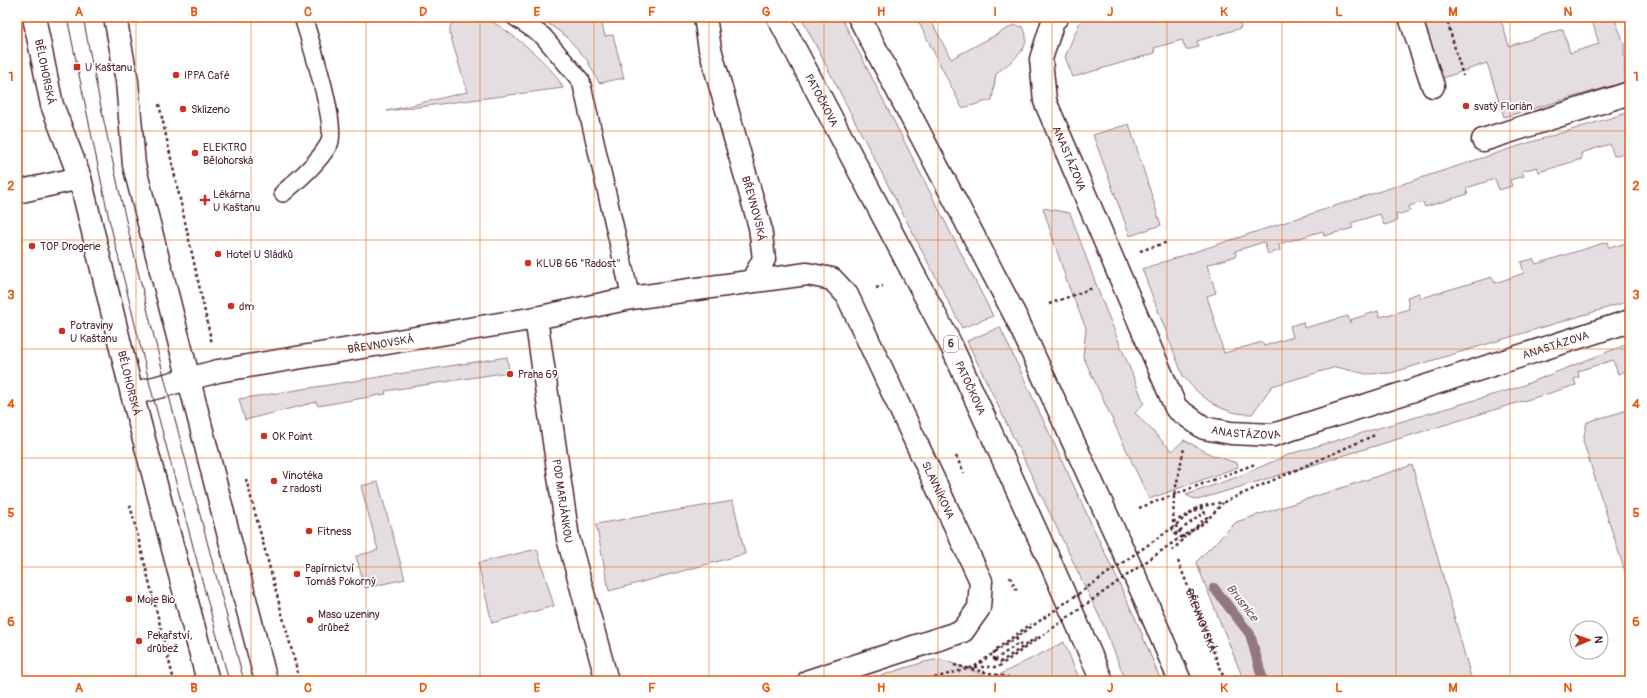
<svg xmlns="http://www.w3.org/2000/svg" width="1647" height="698" font-family="Pangolin,sans-serif">
  <style>
    .green { fill: #e5dee0; stroke: #987e86 }
    .lines { fill: none; stroke-linecap: round; stroke-linejoin: round }
    .stream { stroke: #91787e; stroke-width: 10 }
    .service-casing { stroke: #4a1f2b; stroke-width: 20 }
    .pedestrian-casing { stroke: #4a1f2b; stroke-width: 25 }
    .minor-casing { stroke: #4a1f2b; stroke-width: 25 }
    .tertiary-casing { stroke: #4a1f2b; stroke-width: 25 }
    .primary-casing { stroke: #4a1f2b; stroke-width: 25 }
    .path { stroke: #4a1f2b; stroke-width: 2.5; stroke-dasharray: 3 3; stroke-linecap: butt }
    .service { stroke: #fff; stroke-width: 17 }
    .pedestrian { stroke: #fff; stroke-width: 22 }
    .minor { stroke: #fff; stroke-width: 22 }
    .tertiary { stroke: #fff; stroke-width: 22 }
    .primary { stroke: #fff; stroke-width: 22 }
    .tram { stroke: #4a1f2b; stroke-width: 1 }
    .path-bridge { stroke: #4a1f2b; stroke-width: 2.5; stroke-dasharray: 3 3; stroke-linecap: butt }
    .grid { fill: none; stroke: #e8590c; stroke-width: 1; stroke-opacity: 0.55 }
    .poi-dot { fill: #c8321e; stroke: #fff; stroke-width: 1.5 }
    .labels { text-anchor: middle; dominant-baseline: central; stroke-width: 3.5; stroke-linejoin: round; paint-order: stroke }
    .shield { fill: #fff; stroke: #80626b; stroke-width: 1 }
    .shield-label { font-size: 10px; font-weight: bold; fill: #4a1f2b }
    .poi-label { font-size: 11px; fill: #4a1f2b; stroke: #fff; text-anchor: start }
    .street-label { font-size: 11px; fill: #4a1f2b; stroke: #fff }
    .water-label { font-size: 12px; font-style: italic; fill: #74535c; stroke: #fff }
    .neatline { fill: none; stroke: #e8590c; stroke-width: 1.5 }
    .grid-label { font-size: 13px; text-anchor: middle; font-weight: bold; fill: #e8590c }
  </style>
  <rect width="100%" height="100%" fill="#fff"/>
  <filter id="ink" filterUnits="userSpaceOnUse"><feTurbulence type="fractalNoise" baseFrequency=".025" numOctaves="2"/><feDisplacementMap in="SourceGraphic" scale="8" xChannelSelector="R" yChannelSelector="G"/><feConvolveMatrix kernelMatrix="1 2 1 2 8 2 1 2 1" color-interpolation-filters="sRGB"/></filter>
  <g filter="url(#ink)">
    <!-- green -->
    <path class="green" d="M456 17C464 17 477 15 484 18 505 26 555 67 563 88L387 111 467 92 450 34V27Z
      M539 17H600L605 36 613 35 624 78 599 83 587 60 567 37Z
      M801 17H841L993 316 962 328Z
      M916 17H929L951 59 1014 25 1023 27C1035 49 1010 61 996 74L992 100 962 108Z
      M1084 17H1238L1241 28 1197 41 1199 47 1186 50 1182 40 1154 48 1155 53 1073 77 1065 57 1079 24Z
      M1402 17H1500L1509 46 1563 29 1570 53 1599 44 1591 17H1614L1624 43 1625 82 1504 117 1487 63 1422 85Z
      M1630 112V145L1625 146 1627 152 1614 156 1610 144 1581 153 1582 159 1539 172 1537 167 1522 171 1524 176 1510 180 1512 186 1499 190 1495 179 1466 188 1468 194 1425 207 1423 202 1409 206 1410 211 1396 215 1397 221 1384 225 1380 214 1351 223 1353 228 1324 236 1323 231 1279 244 1280 250 1268 254 1264 242 1235 251 1236 256 1207 265 1216 293 1207 296 1224 353 1262 342 1264 346 1293 337 1290 326 1303 322 1304 328 1348 316 1350 323V320L1378 311 1380 317 1409 309 1407 297 1419 293 1421 298 1492 277 1495 283 1524 273 1521 262 1533 259 1536 264 1607 242 1609 248 1630 242V301L1391 373 1366 374 1336 367 1272 386 1252 414C1222 415 1201 398 1183 376L1142 269 1528 143Z
      M1129 124 1161 225 1130 236 1093 135Z
      M1043 208 1070 213 1101 298 1144 403 1135 413 1172 451 1184 440 1212 455 1237 463 1238 467 1149 499 1083 356 1086 328 1068 285Z
      M1000 327 1137 622 1161 681H1126L1103 624 967 341Z
      M1625 345 1630 346V370L1618 374 1613 360 1578 371 1579 377 1574 379 1576 385 1197 500 1186 495 1237 477 1290 454 1516 388Z
      M507 357 509 372 385 391 386 394 318 406 316 402 245 420 239 399Z
      M1628 410 1630 417V587L1583 441 1587 422Z
      M1412 465 1472 681H1244L1196 562 1236 522Z
      M378 482 405 579 365 588 356 556 378 550 361 486Z
      M733 501 745 554 609 591 596 524Z
      M537 549 554 606 492 623 478 563Z
      M1064 642 1080 681H864L924 662 940 659 993 678Z"/>
    <g class="lines">
      <!-- stream -->
      <path class="stream" d="M1214 588 1250 634 1263 681"/>
      <!-- service casing -->
      <g class="service-casing">
        <path id="service" d="M515 17 543 36 581 81 631 298
          M283 193C299 179 318 163 329 144 338 126 310 40 303 17"/>
      </g>
      <!-- pedestrian casing -->
      <g class="pedestrian-casing">
        <path id="pedestrian" d="M1410 17 1433 86
          M1483 140 1630 93"/>
      </g>
      <!-- minor casing -->
      <g class="minor-casing">
        <g id="minor">
          <path id="s2" d="M705 17 710 49 760 227 764 259 752 281"/>
          <path id="s3" d="M1057 17 1053 21 1041 59 1045 101 1176 408 1204 428 1231 433 1273 435 1630 321"/>
          <path d="M17 192 80 178"/>
          <path id="s4" d="M536 318 568 538 607 681"/>
          <path id="s5" d="M132 394 218 371 536 318 631 298 807 274 832 279 847 295 981 581 979 608 963 631 809 681"/>
        </g>
      </g>
      <!-- tertiary casing -->
      <g class="tertiary-casing">
        <g id="tertiary">
          <path id="s6" d="M34 17 52 105 80 178 132 394 208 681"/>
          <path d="M115 17 127 81 134 165 266 681"/>
        </g>
      </g>
      <!-- primary casing -->
      <g class="primary-casing">
        <g id="primary">
          <path id="s7" d="M778 17 951 345 1052 566 1102 681"/>
          <path d="M859 17 1017 319 1143 594 1180 681"/>
        </g>
      </g>
      <!-- path -->
      <g class="path">
        <path d="M1446 17 1463 76"/>
        <path d="M159 104 212 344"/>
        <path d="M1140 251 1168 242"/>
        <path d="M876 288 883 286"/>
        <path d="M1049 304 1093 288"/>
        <path d="M956 456 964 473"/>
        <path d="M246 479 300 681"/>
        <path d="M130 505 174 681"/>
        <path d="M1139 508 1255 464"/>
        <path d="M1173 522 1202 508 1207 517 1184 538"/>
        <path d="M1172 528 1178 539"/>
        <path d="M1172 551 1184 538 1173 522 1174 496 1184 448"/>
        <path id="s1" d="M1178 561 1225 681"/>
        <path d="M1010 577 1018 593"/>
        <path d="M994 660V651L1031 624"/>
        <path d="M994 660 1001 662 1037 637"/>
        <path d="M995 660 1019 643"/>
        <path d="M954 665 1024 681"/>
      </g>
      <!-- service -->
      <use href="#service" class="service"/>
      <!-- pedestrian -->
      <use href="#pedestrian" class="pedestrian"/>
      <!-- minor -->
      <use href="#minor" class="minor"/>
      <!-- tertiary -->
      <use href="#tertiary" class="tertiary"/>
      <!-- primary -->
      <use href="#primary" class="primary"/>
      <!-- tram -->
      <path class="tram" d="M67 17 109 219 151 389 229 681
        M83 17C125 241 186 461 244 681"/>
      <!-- path-bridge -->
      <path class="path-bridge" d="M1175 534 1205 512
        M1016 638 1023 649
        M975 667H998L1178 539 1204 523 1223 503
        M923 681 974 667 1172 528 1198 507 1224 502 1377 434"/>
    </g>
  </g>
  <!-- grid -->
  <path class="grid" d="M136 17V681M251 17V681M366 17V681M480 17V681M594 17V681M709 17V681M824 17V681M938 17V681M1052 17V681M1167 17V681M1282 17V681M1396 17V681M1510 17V681M17 131H1630M17 240H1630M17 349H1630M17 458H1630M17 567H1630"/>
  <!-- markers -->
  <g class="poi-dot">
    <rect x="73" y="63" width="8" height="8" rx="2"/>
    <circle cx="176" cy="75" r="4"/>
    <circle cx="1466" cy="106" r="4"/>
    <circle cx="183" cy="109" r="4"/>
    <circle cx="195" cy="153" r="4"/>
    <path d="M203 194h4v4h4v4h-4v4h-4v-4h-4v-4h4z"/>
    <circle cx="32" cy="246" r="4"/>
    <circle cx="218" cy="254" r="4"/>
    <circle cx="528" cy="263" r="4"/>
    <circle cx="231" cy="306" r="4"/>
    <circle cx="62" cy="331" r="4"/>
    <circle cx="510" cy="374" r="4"/>
    <circle cx="264" cy="436" r="4"/>
    <circle cx="274" cy="481" r="4"/>
    <circle cx="309" cy="531" r="4"/>
    <circle cx="297" cy="574" r="4"/>
    <circle cx="129" cy="599" r="4"/>
    <circle cx="310" cy="620" r="4"/>
    <circle cx="139" cy="641" r="4"/>
  </g>
  <g class="labels">
    <!-- shield labels -->
    <rect class="shield" x="944" y="336" width="14" height="16" rx="3"/>
    <g class="shield-label">
      <text x="951" y="344">6</text>
    </g>
    <!-- poi labels -->
    <g class="poi-label">
      <text x="85" y="67">U Kaštanu</text>
      <text x="184" y="75">IPPA Café</text>
      <text x="1474" y="106">svatý Florián</text>
      <text x="191" y="109">Sklizeno</text>
      <text x="203" y="147">ELEKTRO<tspan x="203" dy="13">Bělohorská</tspan></text>
      <text x="213" y="194">Lékárna<tspan x="213" dy="13">U Kaštanu</tspan></text>
      <text x="40" y="246">TOP Drogerie</text>
      <text x="226" y="254">Hotel U Sládků</text>
      <text x="536" y="263">KLUB 66 "Radost"</text>
      <text x="239" y="306">dm</text>
      <text x="70" y="325">Potraviny<tspan x="70" dy="13">U Kaštanu</tspan></text>
      <text x="518" y="374">Praha 69</text>
      <text x="272" y="436">OK Point</text>
      <text x="282" y="475">Vinotéka<tspan x="282" dy="13">z radosti</tspan></text>
      <text x="317" y="531">Fitness</text>
      <text x="305" y="568">Papírnictví<tspan x="305" dy="13">Tomáš Pokorný</tspan></text>
      <text x="137" y="599">Moje Bio</text>
      <text x="318" y="614">Maso uzeniny<tspan x="318" dy="13">drůbež</tspan></text>
      <text x="147" y="635">Pekařství,<tspan x="147" dy="13">drůbež</tspan></text>
    </g>
    <!-- street labels -->
    <g class="street-label">
      <text stroke="none"><textPath href="#s6" startOffset="56">BĚLOHORSKÁ</textPath></text>
      <text stroke="none"><textPath href="#s7" startOffset="94">PATOČKOVA</textPath></text>
      <text stroke="none"><textPath href="#s3" startOffset="150">ANASTÁZOVA</textPath></text>
      <text stroke="none"><textPath href="#s2" startOffset="198">BŘEVNOVSKÁ</textPath></text>
      <text stroke="none"><textPath href="#s5" startOffset="254">BŘEVNOVSKÁ</textPath></text>
      <text stroke="none"><textPath href="#s3" startOffset="822">ANASTÁZOVA</textPath></text>
      <text stroke="none"><textPath href="#s6" startOffset="379">BĚLOHORSKÁ</textPath></text>
      <text stroke="none"><textPath href="#s7" startOffset="418">PATOČKOVA</textPath></text>
      <text stroke="none"><textPath href="#s3" startOffset="498">ANASTÁZOVA</textPath></text>
      <text stroke="none"><textPath href="#s5" startOffset="949">SLAVNÍKOVA</textPath></text>
      <text stroke="none"><textPath href="#s4" startOffset="185">POD MARJÁNKOU</textPath></text>
      <text stroke="none"><textPath href="#s1" startOffset="64">BŘEVNOVSKÁ</textPath></text>
    </g>
    <!-- water labels -->
    <g class="water-label">
      <text transform="translate(1242 603) rotate(52)">Brusnice</text>
    </g>
  </g>
  <!-- margin -->
  <rect width="1647" height="698" fill="none" stroke="#fff" stroke-width="44"/>
  <!-- north arrow -->
  <g transform="translate(1589 640) rotate(88)"><circle r="19" fill="#ffffff" stroke="#b7a5aa"/>
  <path d="M0-3L7 15L0 10L-7 15Z" fill="#c8321e"/>
  <text y="-6" font-size="11" font-weight="bold" text-anchor="middle" fill="#4a1f2b">N</text>
  </g>
  <rect x="22" y="22" width="1603" height="654" class="neatline"/>
  <g class="grid-label">
    <text x="79" y="16">A</text>
    <text x="194" y="16">B</text>
    <text x="308" y="16">C</text>
    <text x="423" y="16">D</text>
    <text x="537" y="16">E</text>
    <text x="652" y="16">F</text>
    <text x="766" y="16">G</text>
    <text x="881" y="16">H</text>
    <text x="995" y="16">I</text>
    <text x="1110" y="16">J</text>
    <text x="1224" y="16">K</text>
    <text x="1339" y="16">L</text>
    <text x="1453" y="16">M</text>
    <text x="1568" y="16">N</text>
    <text x="11" y="81">1</text>
    <text x="1636" y="81">1</text>
    <text x="11" y="190">2</text>
    <text x="1636" y="190">2</text>
    <text x="11" y="299">3</text>
    <text x="1636" y="299">3</text>
    <text x="11" y="408">4</text>
    <text x="1636" y="408">4</text>
    <text x="11" y="517">5</text>
    <text x="1636" y="517">5</text>
    <text x="11" y="626">6</text>
    <text x="1636" y="626">6</text>
    <text x="79" y="692">A</text>
    <text x="194" y="692">B</text>
    <text x="308" y="692">C</text>
    <text x="423" y="692">D</text>
    <text x="537" y="692">E</text>
    <text x="652" y="692">F</text>
    <text x="766" y="692">G</text>
    <text x="881" y="692">H</text>
    <text x="995" y="692">I</text>
    <text x="1110" y="692">J</text>
    <text x="1224" y="692">K</text>
    <text x="1339" y="692">L</text>
    <text x="1453" y="692">M</text>
    <text x="1568" y="692">N</text>
  </g>
</svg>
